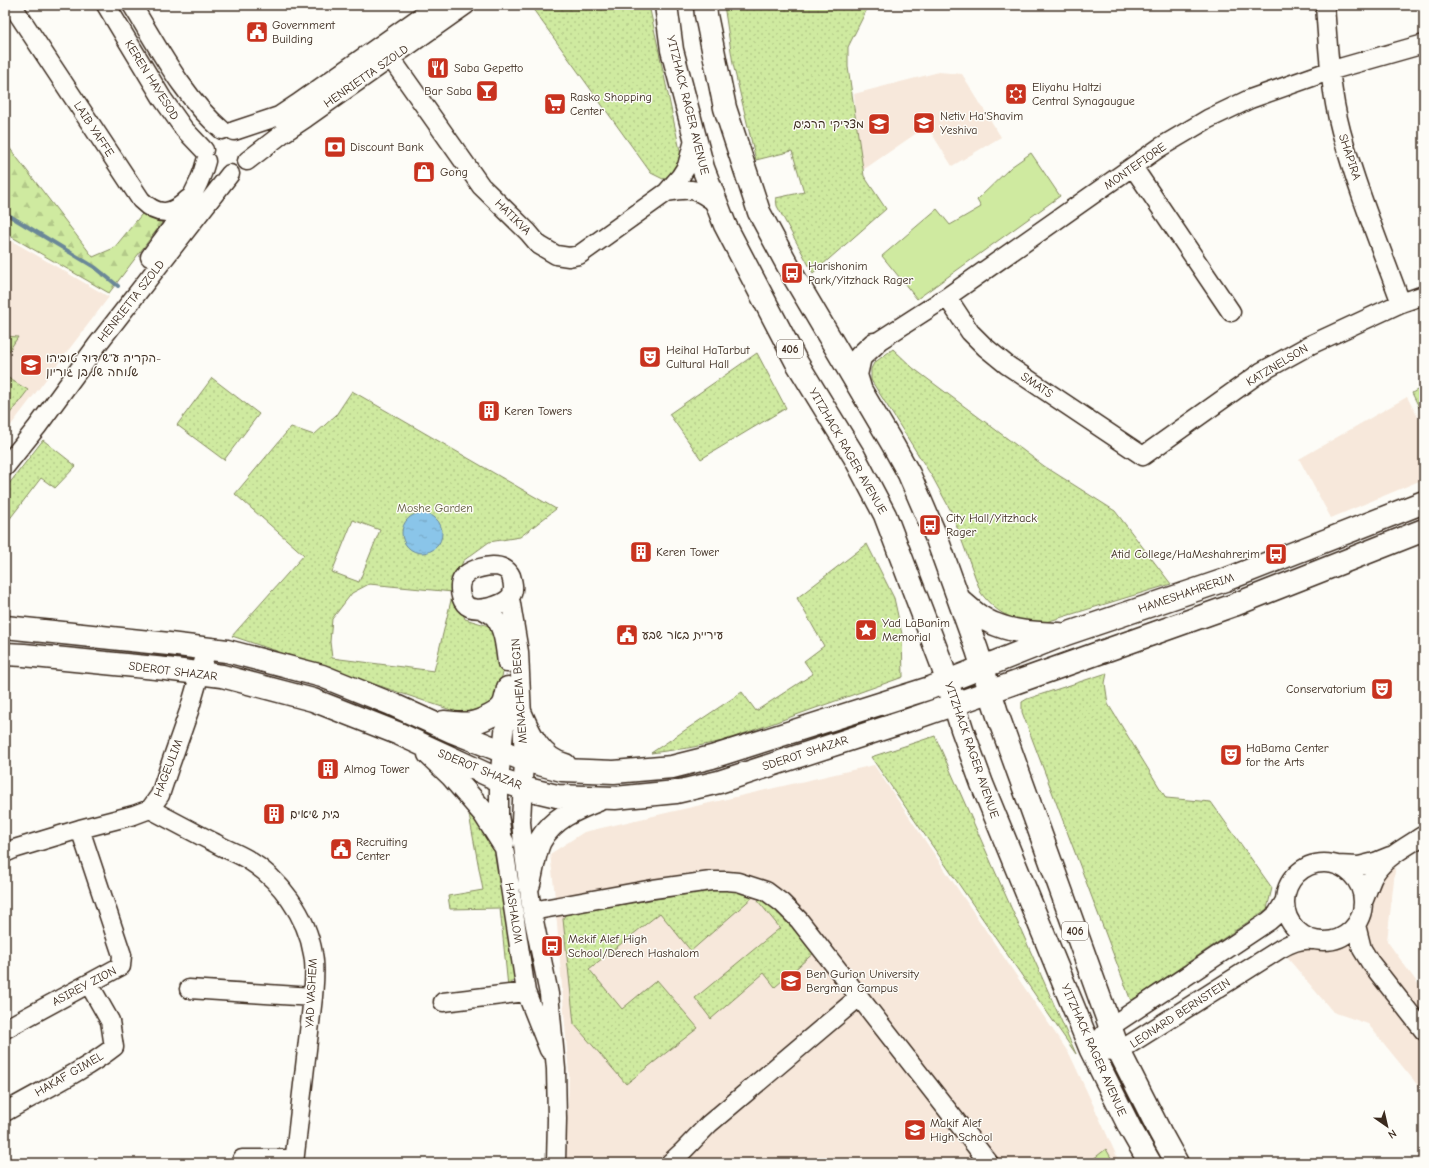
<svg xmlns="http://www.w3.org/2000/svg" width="1429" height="1168" font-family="'Comic Neue','Playpen Sans Hebrew',sans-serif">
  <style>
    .built { fill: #f7e8db }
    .green { fill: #cfeaa0; stroke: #858a5f }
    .forest { fill: url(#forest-firs); stroke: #858a5f }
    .park { fill: url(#park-dots); stroke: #858a5f; fill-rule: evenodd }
    .water { fill: url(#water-ripples); stroke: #6a8798 }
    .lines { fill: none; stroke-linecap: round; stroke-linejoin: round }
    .stream { stroke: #6a8798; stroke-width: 4 }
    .minor-casing { stroke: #3b2a1e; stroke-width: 21 }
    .major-casing { stroke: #3b2a1e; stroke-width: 25 }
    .minor { stroke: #fdfcf7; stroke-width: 18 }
    .major { stroke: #fdfcf7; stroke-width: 22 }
    .labels { text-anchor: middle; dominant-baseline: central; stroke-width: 3; stroke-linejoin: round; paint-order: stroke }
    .shield { fill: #fdfcf7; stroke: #75695f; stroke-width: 1 }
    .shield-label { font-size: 11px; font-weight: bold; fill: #3b2a1e }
    .poi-label { font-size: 12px; fill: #3b2a1e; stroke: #fdfcf7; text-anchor: start }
    .street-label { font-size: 12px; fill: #3b2a1e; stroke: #fdfcf7 }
    .park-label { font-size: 12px; fill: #605a3e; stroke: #fdfcf7 }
  </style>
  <defs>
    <pattern id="forest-firs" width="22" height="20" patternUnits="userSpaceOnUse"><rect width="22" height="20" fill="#cfeaa0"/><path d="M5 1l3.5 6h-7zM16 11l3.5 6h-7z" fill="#b3c989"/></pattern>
    <pattern id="park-dots" width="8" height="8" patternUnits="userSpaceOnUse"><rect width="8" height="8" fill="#cfeaa0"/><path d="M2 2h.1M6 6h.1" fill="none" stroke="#b3c989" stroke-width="1.8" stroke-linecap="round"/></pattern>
    <pattern id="water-ripples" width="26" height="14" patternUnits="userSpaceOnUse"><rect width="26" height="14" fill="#8ac5e9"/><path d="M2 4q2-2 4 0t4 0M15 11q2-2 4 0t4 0" fill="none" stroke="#78a9c7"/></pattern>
  </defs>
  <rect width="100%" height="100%" fill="#fdfcf7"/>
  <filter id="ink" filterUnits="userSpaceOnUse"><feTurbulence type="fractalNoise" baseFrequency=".025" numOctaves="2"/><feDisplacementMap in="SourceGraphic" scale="8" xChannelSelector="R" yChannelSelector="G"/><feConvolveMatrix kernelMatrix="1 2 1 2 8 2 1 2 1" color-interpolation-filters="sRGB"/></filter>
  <g filter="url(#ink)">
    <!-- built -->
    <path class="built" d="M939 72 962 74 1001 137 952 166 927 126 860 172 854 94Z
      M5 237 109 297 5 433Z
      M1407 397 1424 428V479L1331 518 1299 459Z
      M874 765 1070 1055 1120 1163H566L569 1074 554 887 550 854 584 832Z
      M1397 853 1387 941 1424 992V1093L1368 1024 1333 1012 1280 949 1331 941 1356 925Z"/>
    <!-- green -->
    <path class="green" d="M1031 153 1060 196 917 299 882 256 937 209 950 225 981 207 977 200 1011 167Z
      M1106 1149 1114 1163H1088Z"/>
    <!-- forest -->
    <path class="forest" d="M5 142 93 257 114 248 146 209 162 223 109 293 5 233Z"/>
    <!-- park -->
    <path class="park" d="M530 5H649L682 160 677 171 663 179 651 173Z
      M724 5H869L848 47V67L864 176 886 209 813 273 777 206 776 198 804 192 792 151 756 160 733 64Z
      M5 336 18 337 5 357Z
      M893 349 913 368 1044 466 1115 511 1171 584 1046 622C1019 624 998 616 981 593L951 511 933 478 871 380V369L874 363Z
      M757 353 786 408 701 459 669 414Z
      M5 376 28 390 5 420Z
      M212 378 259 414 224 460 177 425Z
      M1424 386V417L1412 393Z
      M352 391 556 509 520 537 489 542 463 561 453 587 465 619 489 626 498 641 503 673 496 696 483 710 457 712 232 636 304 555 235 494 291 427 314 435 336 415ZM353 520 380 530 359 582 332 572ZM369 584 453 592 434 671 332 658 330 642 332 619 352 593Z
      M43 440 76 466 55 488 41 478 5 525V489Z
      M867 544 894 598 902 634 903 677 723 741 688 748 651 753 742 692 756 711 813 674 804 661 824 646 797 598Z
      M1107 673 1105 683 1108 704 1166 798 1211 802 1272 888 1267 909 1131 1001 1022 712V702L1027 699Z
      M935 736 1076 1054 871 757Z
      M469 815 485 823 492 832 516 978 508 987 500 908 450 909 448 896 483 890Z
      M721 889H736L754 896 691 951 660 913 589 969 622 1009 657 980 698 1028 626 1084 574 1024 563 919 566 913Z
      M763 895 771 902 816 951 775 987 764 973 711 1019 695 998 780 928 758 901Z"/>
    <!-- water -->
    <path class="water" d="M402 533a20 20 0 1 1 40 0a20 20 0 1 1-40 0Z"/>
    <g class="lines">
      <!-- stream -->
      <path class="stream" d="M5 213 96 268 118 286"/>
      <!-- minor casing -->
      <g class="minor-casing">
        <path id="minor" d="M12 5 141 200C158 217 172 215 188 199
          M106 5 162 98 184 129 204 150
          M132 5C158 47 184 98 222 130
          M1325 5C1328 47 1330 90 1341 131 1357 189 1380 246 1401 303
          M397 67 481 186 528 232 539 245 556 255 569 257 579 255 667 192 680 177 687 166 695 137
          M234 131 279 116 297 104 437 5
          M247 161 282 134 306 118 466 5
          M1133 167 1231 312
          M667 192C693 187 697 189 717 204
          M150 257C172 227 197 197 206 161
          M947 297 970 332 985 347 1007 365 1143 456 1261 372 1310 345 1401 303 1424 295
          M874 344 947 297 1159 148 1208 119 1250 99 1329 71 1424 44
          M5 467 37 427 97 345 230 174
          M493 566C501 566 508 569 511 576 513 583 515 591 510 597 503 606 473 614 465 604 461 599 460 594 460 589 459 571 480 567 493 566Z
          M510 598 519 652 524 760 521 822 524 854 532 911 549 994 556 1069 557 1119 556 1163
          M481 609C485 611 491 614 494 617 504 629 505 648 507 663
          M508 694 499 780V815L526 992 549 1050
          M150 809C171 820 193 832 215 843 225 849 237 853 247 859 280 879 307 916 313 954 316 968 314 983 313 997L294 1163
          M5 853 14 849 80 829 134 815 150 809 160 795 169 768 189 711 207 649
          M1285 902a39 39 0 1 1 78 0a39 39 0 1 1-78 0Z
          M1337 865 1359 866 1375 862 1390 856
          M1363 902C1366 895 1369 886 1372 879 1381 859 1406 847 1424 835
          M532 911 653 889 711 881H727L738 882 766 891 782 903 799 920 989 1163
          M1356 925 1362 949 1370 962 1424 1031
          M189 989 313 997
          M443 1002 526 992
          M5 1029 121 966 122 955 80 829
          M1091 1050 1119 1051 1280 949C1291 943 1299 939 1312 940
          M1091 1050 1110 1027 1269 921 1277 914 1284 902
          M5 1112C41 1091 82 1072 114 1047L110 1021 89 984
          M242 1159H294
          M670 1163 682 1152 709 1124 859 997"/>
      </g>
      <!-- major casing -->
      <g class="major-casing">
        <path id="major" d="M666 5 672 50 703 168 725 225 797 363 854 456 885 515 941 662 962 729 982 784 1091 1050 1130 1128 1150 1163
          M705 5 706 15 725 108 759 212 794 277 893 445 909 474 919 497 937 539 977 650 998 716 1119 1051 1160 1132 1177 1163
          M860 388 856 375 860 357 874 344
          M959 599C970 609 982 620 997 625 1017 633 1038 633 1059 634
          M5 627 169 644 227 651 322 676 389 703 451 731 524 760 562 770 614 772 672 767 712 757 930 688 1066 634 1225 580 1424 502
          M5 654 24 655 166 669 222 676 313 700 397 733 499 780 523 788 557 796 615 798 676 792 719 782 900 723 955 704 1234 605 1424 530
          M521 714C530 735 541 759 565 765
          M444 722C464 724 471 726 490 716 496 713 501 710 504 704 506 699 507 693 508 688
          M429 754 452 776 484 813 503 843
          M529 884C532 872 535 851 540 841 553 818 575 809 598 800"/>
      </g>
      <!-- minor -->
      <use href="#minor" class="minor"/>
      <!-- major -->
      <use href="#major" class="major"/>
    </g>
  </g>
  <!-- icons -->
  <defs>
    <g id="civic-square" transform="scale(1.15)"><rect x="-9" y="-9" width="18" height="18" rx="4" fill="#c8321e" stroke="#fdfcf7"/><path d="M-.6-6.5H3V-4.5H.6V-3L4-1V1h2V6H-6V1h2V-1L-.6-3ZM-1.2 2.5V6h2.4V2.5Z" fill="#fff"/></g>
    <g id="restaurant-square" transform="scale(1.15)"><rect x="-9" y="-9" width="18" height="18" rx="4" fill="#c8321e" stroke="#fdfcf7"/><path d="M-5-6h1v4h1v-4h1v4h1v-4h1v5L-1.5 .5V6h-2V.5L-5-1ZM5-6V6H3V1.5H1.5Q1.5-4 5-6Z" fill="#fff"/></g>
    <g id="bar-square" transform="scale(1.15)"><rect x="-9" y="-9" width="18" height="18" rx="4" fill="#c8321e" stroke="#fdfcf7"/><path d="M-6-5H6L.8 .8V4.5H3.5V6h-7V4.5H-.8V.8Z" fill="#fff"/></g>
    <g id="synagogue-square" transform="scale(1.15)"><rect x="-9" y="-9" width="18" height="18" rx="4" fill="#c8321e" stroke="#fdfcf7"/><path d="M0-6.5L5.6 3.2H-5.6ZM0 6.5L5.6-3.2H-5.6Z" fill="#fff"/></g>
    <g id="supermarket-square" transform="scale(1.15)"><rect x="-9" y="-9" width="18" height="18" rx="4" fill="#c8321e" stroke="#fdfcf7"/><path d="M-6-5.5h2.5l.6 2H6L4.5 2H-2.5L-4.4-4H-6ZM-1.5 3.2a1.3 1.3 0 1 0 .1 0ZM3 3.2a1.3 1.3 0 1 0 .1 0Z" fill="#fff"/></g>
    <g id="school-square" transform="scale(1.15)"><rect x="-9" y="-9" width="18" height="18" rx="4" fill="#c8321e" stroke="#fdfcf7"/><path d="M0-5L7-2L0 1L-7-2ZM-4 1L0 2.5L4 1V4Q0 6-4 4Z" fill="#fff"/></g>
    <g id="bank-square" transform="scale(1.15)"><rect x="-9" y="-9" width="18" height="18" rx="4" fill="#c8321e" stroke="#fdfcf7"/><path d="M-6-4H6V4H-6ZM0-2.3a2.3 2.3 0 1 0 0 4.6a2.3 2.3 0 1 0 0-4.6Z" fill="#fff"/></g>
    <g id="shop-square" transform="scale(1.15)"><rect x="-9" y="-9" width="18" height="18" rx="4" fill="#c8321e" stroke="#fdfcf7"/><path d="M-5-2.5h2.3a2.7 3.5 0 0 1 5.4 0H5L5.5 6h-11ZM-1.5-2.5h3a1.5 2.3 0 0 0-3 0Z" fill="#fff"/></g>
    <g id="bus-square" transform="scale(1.15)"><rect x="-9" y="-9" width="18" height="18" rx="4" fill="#c8321e" stroke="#fdfcf7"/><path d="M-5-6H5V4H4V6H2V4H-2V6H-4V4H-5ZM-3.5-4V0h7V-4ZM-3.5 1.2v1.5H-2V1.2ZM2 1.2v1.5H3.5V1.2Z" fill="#fff"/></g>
    <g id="theatre-square" transform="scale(1.15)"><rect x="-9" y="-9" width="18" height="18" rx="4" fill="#c8321e" stroke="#fdfcf7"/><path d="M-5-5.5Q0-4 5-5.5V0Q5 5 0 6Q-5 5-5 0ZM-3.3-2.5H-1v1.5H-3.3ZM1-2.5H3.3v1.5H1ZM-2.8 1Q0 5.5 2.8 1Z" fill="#fff"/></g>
    <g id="university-square" transform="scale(1.15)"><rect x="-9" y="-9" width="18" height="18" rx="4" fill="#c8321e" stroke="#fdfcf7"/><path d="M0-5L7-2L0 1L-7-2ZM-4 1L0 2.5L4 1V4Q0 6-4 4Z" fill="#fff"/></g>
    <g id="building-square" transform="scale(1.15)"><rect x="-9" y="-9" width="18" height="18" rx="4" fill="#c8321e" stroke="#fdfcf7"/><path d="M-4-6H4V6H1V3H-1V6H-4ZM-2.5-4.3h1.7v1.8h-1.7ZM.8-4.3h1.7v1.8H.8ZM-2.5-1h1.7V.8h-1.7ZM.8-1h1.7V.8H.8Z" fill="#fff"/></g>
    <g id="sight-square" transform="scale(1.15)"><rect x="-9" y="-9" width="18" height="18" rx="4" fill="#c8321e" stroke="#fdfcf7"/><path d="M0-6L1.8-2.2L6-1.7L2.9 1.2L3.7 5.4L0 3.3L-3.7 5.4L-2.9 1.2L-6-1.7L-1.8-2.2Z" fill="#fff"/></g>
  </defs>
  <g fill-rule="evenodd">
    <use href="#civic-square" x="257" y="32"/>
    <use href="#restaurant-square" x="438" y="68"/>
    <use href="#bar-square" x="487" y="91"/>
    <use href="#synagogue-square" x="1016" y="94"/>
    <use href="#supermarket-square" x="555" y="104"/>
    <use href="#school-square" x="924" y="123"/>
    <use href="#school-square" x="879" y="124"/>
    <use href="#bank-square" x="335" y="147"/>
    <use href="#shop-square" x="424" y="172"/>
    <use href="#bus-square" x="792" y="273"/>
    <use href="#theatre-square" x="650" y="357"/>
    <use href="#university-square" x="31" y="365"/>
    <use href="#building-square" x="489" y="411"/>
    <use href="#bus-square" x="930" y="525"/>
    <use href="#building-square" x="641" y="552"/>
    <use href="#bus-square" x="1276" y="554"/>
    <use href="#sight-square" x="866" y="630"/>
    <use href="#civic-square" x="627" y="635"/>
    <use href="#theatre-square" x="1382" y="689"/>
    <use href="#theatre-square" x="1231" y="755"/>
    <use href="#building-square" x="328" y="769"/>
    <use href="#building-square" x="274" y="814"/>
    <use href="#civic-square" x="341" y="849"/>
    <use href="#bus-square" x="552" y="946"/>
    <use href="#university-square" x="791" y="981"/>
    <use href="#school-square" x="915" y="1130"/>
  </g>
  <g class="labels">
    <!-- shield labels -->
    <g class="shield">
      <rect x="777" y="340" width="26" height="18" rx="3"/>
      <rect x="1062" y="922" width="26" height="18" rx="3"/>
    </g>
    <g class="shield-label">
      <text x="790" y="349">406</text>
      <text x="1075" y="931">406</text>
    </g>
    <!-- poi labels -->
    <g class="poi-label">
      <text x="272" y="25">Government<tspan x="272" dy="14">Building</tspan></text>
      <text x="454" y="68">Saba Gepetto</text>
      <text x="1032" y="87">Eliyahu Haltzi<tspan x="1032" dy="14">Central Synagaugue</tspan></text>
      <text x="472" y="91" text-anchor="end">Bar Saba</text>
      <text x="570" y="97">Rasko Shopping<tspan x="570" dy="14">Center</tspan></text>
      <text x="940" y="116">Netiv Ha'Shavim<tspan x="940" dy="14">Yeshiva</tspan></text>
      <text x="864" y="124" text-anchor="end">מצדיקי הרבים</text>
      <text x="350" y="147">Discount Bank</text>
      <text x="440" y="172">Gong</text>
      <text x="808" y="266">Harishonim<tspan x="808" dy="14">Park/Yitzhack Rager</tspan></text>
      <text x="666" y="350">Heihal HaTarbut<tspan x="666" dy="14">Cultural Hall</tspan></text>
      <text x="46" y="358">הקריה ע"ש דוד טוביהו-<tspan x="46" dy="14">שלוחה של בן גוריון</tspan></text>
      <text x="504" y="411">Keren Towers</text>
      <text x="946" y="518">City Hall/Yitzhack<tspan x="946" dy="14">Rager</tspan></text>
      <text x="656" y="552">Keren Tower</text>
      <text x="1260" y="554" text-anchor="end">Atid College/HaMeshahrerim</text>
      <text x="882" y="623">Yad LaBanim<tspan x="882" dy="14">Memorial</tspan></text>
      <text x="642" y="635">עיריית באר שבע</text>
      <text x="1366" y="689" text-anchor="end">Conservatorium</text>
      <text x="1246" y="748">HaBama Center<tspan x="1246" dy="14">for the Arts</tspan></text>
      <text x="344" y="769">Almog Tower</text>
      <text x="290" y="814">בית שיאים</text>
      <text x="356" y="842">Recruiting<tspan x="356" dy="14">Center</tspan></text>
      <text x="568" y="939">Mekif Alef High<tspan x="568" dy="14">School/Derech Hashalom</tspan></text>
      <text x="806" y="974">Ben Gurion University<tspan x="806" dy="14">Bergman Campus</tspan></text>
      <text x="930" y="1123">Makif Alef<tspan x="930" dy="14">High School</tspan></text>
    </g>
    <!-- street labels -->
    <g class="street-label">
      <text transform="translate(366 76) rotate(-35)">HENRIETTA SZOLD</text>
      <text transform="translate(152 80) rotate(58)">KEREN HAYESOD</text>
      <text transform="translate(688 105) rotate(76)">YITZHACK RAGER AVENUE</text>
      <text transform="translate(94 129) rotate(57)">LAIB YAFFE</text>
      <text transform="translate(1350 157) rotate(72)">SHAPIRA</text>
      <text transform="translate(1135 166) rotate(-35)">MONTEFIORE</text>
      <text transform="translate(513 217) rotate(45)">HATIKVA</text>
      <text transform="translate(131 301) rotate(-52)">HENRIETTA SZOLD</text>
      <text transform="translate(1277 365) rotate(-31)">KATZNELSON</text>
      <text transform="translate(1037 385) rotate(34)">SMATS</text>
      <text transform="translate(848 451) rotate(60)">YITZHACK RAGER AVENUE</text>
      <text transform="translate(1186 593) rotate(-19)">HAMESHAHRERIM</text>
      <text transform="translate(173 671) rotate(7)">SDEROT SHAZAR</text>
      <text transform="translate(519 691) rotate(-94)">MENACHEM BEGIN</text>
      <text transform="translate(972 750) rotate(71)">YITZHACK RAGER AVENUE</text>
      <text transform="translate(805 753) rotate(-18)">SDEROT SHAZAR</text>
      <text transform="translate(168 768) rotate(-69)">HAGEULIM</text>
      <text transform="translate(480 769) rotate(22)">SDEROT SHAZAR</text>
      <text transform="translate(514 913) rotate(81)">HASHALOM</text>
      <text transform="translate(84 986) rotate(-28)">ASIREY ZION</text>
      <text transform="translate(311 993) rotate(-87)">YAD VASHEM</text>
      <text transform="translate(1180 1013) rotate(-33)">LEONARD BERNSTEIN</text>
      <text transform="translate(1094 1050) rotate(66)">YITZHACK RAGER AVENUE</text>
      <text transform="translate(69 1074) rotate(-30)">HAKAF GIMEL</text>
    </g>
    <!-- park labels -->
    <g class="park-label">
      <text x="435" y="508">Moshe Garden</text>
    </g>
  </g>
  <!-- margin -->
  <rect width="1429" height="1168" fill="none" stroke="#fdfcf7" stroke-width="20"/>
  <rect x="10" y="10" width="1409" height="1148" fill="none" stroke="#3b2a1e" stroke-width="1.5" filter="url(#ink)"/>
  <!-- north arrow -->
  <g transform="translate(1387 1126) rotate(146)" stroke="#fdfcf7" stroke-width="3" paint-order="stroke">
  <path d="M0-3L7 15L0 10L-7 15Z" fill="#3b2a1e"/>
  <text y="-6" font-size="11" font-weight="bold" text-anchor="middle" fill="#3b2a1e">N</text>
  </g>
</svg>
